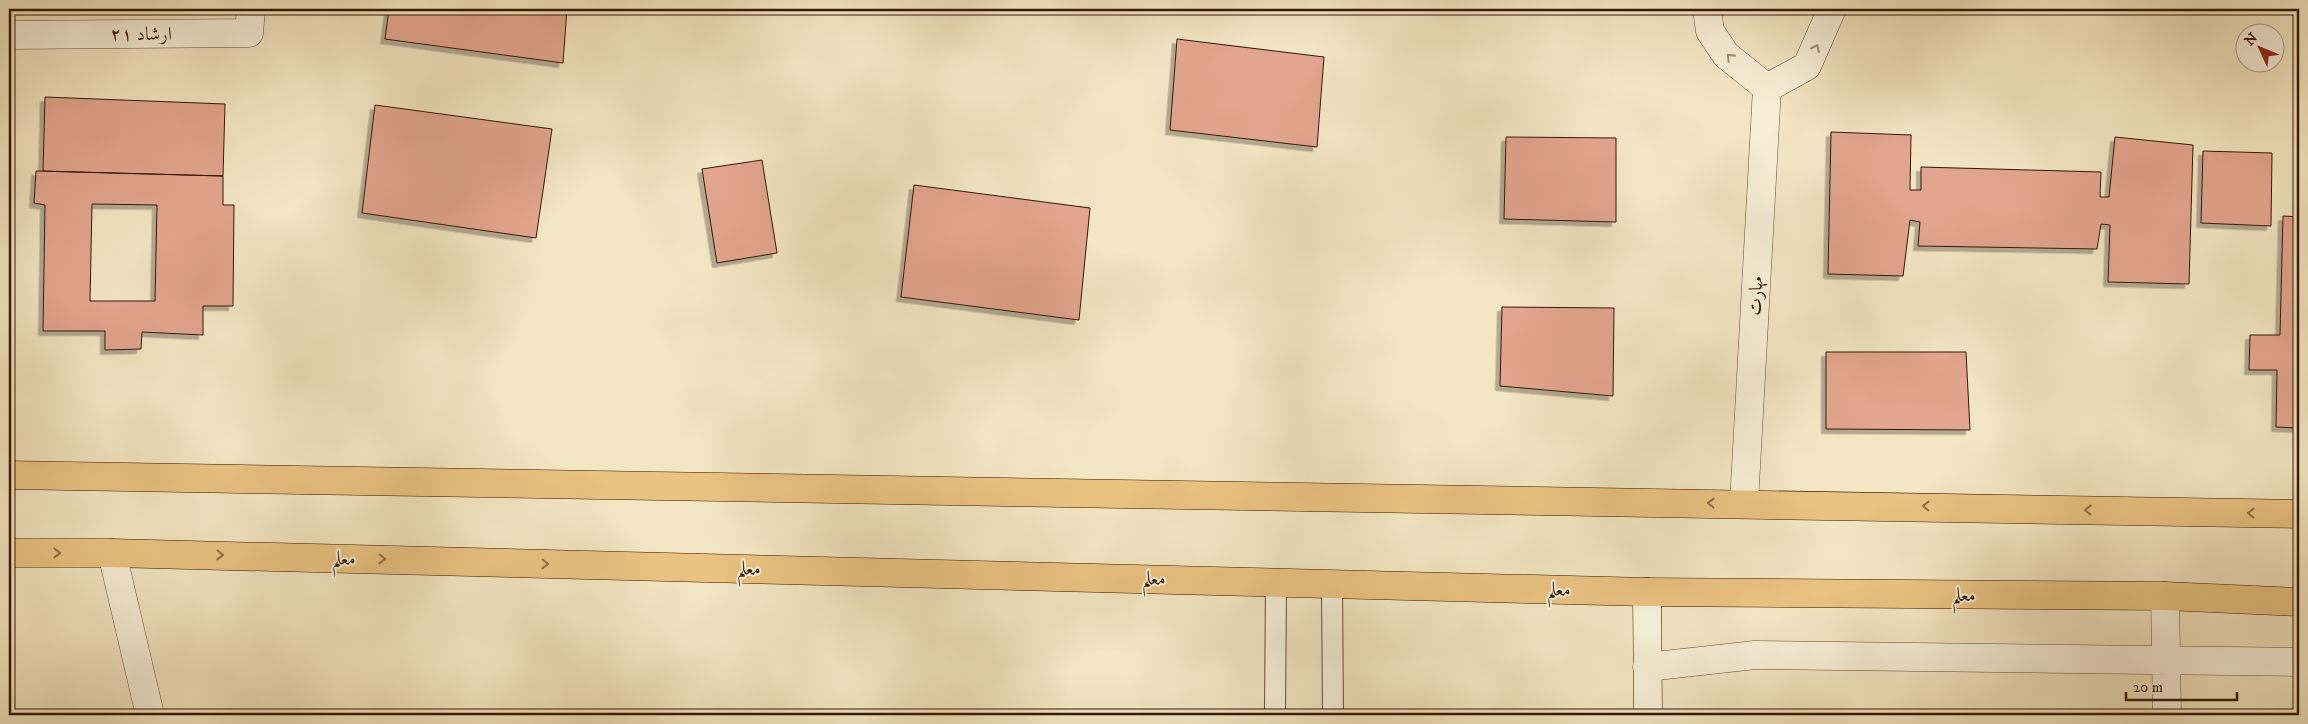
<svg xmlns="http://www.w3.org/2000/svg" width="2308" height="724" font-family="'IM FELL DW Pica',Amiri,serif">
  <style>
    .building { fill: #e2a58f; stroke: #351802; fill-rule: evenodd; filter: url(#shadow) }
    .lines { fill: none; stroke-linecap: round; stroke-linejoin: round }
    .lane-casing { stroke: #644c32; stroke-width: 22 }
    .street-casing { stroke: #644c32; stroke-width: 29 }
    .secondary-casing { stroke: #351802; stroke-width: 29 }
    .primary-casing { stroke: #351802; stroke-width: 29 }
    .lane { stroke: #f7efd8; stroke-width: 20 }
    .street { stroke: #f7efd8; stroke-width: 28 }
    .secondary { stroke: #f7efd8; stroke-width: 28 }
    .primary { stroke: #eac382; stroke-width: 28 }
    .oneway { stroke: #a08e78 }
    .oneway2 { stroke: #906e42 }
    .labels { text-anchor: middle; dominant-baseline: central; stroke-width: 4; stroke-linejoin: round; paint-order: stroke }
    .street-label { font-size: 19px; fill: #351802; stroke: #f7efd8 }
  </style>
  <defs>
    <filter id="shadow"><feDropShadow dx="-4.5" dy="4.5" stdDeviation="0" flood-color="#0004"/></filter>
  </defs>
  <rect width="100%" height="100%" fill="#f3e6c3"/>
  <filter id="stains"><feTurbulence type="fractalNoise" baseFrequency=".004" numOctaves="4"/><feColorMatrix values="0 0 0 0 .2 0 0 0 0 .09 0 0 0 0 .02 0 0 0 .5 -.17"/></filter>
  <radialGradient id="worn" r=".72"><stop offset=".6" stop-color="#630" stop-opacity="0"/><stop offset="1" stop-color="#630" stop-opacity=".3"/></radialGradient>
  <!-- building -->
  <path class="building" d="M389 9H567L563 63 385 39Z
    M1177 39 1324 57 1317 147 1170 130Z
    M45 97 225 104 223 176 43 171Z
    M375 105 552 129 536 238 362 213Z
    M1831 132 1911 135 1910 190H1921V167L2101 172 2100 197H2109L2115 137 2193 145 2189 284 2108 282 2110 225 2101 224 2097 249 1918 246 1920 222 1910 220 1903 276 1828 274Z
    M1506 137 1616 138V222L1504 219Z
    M2203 151 2272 153 2271 226 2201 223Z
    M762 160 777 253 717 263 702 169Z
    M36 171 223 176V205H234L233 306H203V335L142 332 141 349 105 350V331H43L45 205 34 203ZM92 204 157 205 155 301H90Z
    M914 185 1090 208 1079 320 901 297Z
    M2283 216 2299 217V428L2276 427 2277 370H2249L2250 335H2280Z
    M1502 307 1614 308 1613 396 1500 386Z
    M1826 352H1966L1970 430 1826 429Z"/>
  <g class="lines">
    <!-- lane casing -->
    <g class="lane-casing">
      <path id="lane" d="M1332 584 1333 715
        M1275 715 1276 583"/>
    </g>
    <!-- street casing -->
    <g class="street-casing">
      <path id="street" d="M1707 9 1710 31 1726 55 1767 88
        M9 35 249 33 251 9
        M1767 88 1807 66 1832 9
        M1744 503 1767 88
        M112 553 150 715
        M2165 596 2167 715
        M1647 667 1755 655 2299 662"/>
    </g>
    <!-- secondary casing -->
    <g class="secondary-casing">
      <path id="secondary" d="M1647 592 1648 715"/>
    </g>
    <!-- primary casing -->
    <g class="primary-casing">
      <path id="primary" d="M9 475 2299 514
        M9 553H112L1647 592 2165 596 2299 602"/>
    </g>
    <!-- lane -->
    <use href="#lane" class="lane"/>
    <!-- street -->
    <use href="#street" class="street"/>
    <!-- secondary -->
    <use href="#secondary" class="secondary"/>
    <!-- primary -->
    <use href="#primary" class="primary"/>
  </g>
  <!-- one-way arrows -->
  <defs><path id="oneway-chevron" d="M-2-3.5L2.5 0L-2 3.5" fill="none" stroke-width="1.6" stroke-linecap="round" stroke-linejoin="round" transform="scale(1.25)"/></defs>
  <g class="oneway">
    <use href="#oneway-chevron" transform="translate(1816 48) rotate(-65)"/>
    <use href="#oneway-chevron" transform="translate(1730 57) rotate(-134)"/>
  </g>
  <g class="oneway2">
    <use href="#oneway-chevron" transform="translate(1711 503) rotate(-179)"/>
    <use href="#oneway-chevron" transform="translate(1926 506) rotate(-179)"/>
    <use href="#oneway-chevron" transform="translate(2088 510) rotate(-179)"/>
    <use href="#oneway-chevron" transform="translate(2251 513) rotate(-179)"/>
    <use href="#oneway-chevron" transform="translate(57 553)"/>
    <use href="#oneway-chevron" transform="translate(220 555) rotate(1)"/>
    <use href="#oneway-chevron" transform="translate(382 559) rotate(1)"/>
    <use href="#oneway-chevron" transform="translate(545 564) rotate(1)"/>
  </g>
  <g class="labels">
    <!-- street labels -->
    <g class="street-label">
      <text x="141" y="34">ارشاد ۲۱</text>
      <text transform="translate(1756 296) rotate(-87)">مهارت</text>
      <text transform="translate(344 559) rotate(1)">معلم</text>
      <text transform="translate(749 569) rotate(1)">معلم</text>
      <text transform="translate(1154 579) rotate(1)">معلم</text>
      <text transform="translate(1559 590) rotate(1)">معلم</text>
      <text x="1964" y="595">معلم</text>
    </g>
  </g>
  <!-- margin -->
  <rect width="2308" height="724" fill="none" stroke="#f3e6c3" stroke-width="30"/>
  <rect x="10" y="10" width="2288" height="704" fill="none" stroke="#351802" stroke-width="2.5"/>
  <rect x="15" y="15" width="2278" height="694" fill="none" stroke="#351802"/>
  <!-- north arrow -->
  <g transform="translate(2260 48) rotate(314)"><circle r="24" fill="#f7efd8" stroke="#a99982"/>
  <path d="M0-4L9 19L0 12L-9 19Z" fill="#8f2418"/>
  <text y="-8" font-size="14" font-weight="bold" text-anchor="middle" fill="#351802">N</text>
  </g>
  <!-- scale -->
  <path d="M2126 692v8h111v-8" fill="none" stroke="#351802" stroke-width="2.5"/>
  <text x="2133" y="692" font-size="15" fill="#351802" stroke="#f7efd8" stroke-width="4" paint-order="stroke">20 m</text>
  <rect width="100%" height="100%" filter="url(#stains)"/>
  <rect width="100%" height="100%" fill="url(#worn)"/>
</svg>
